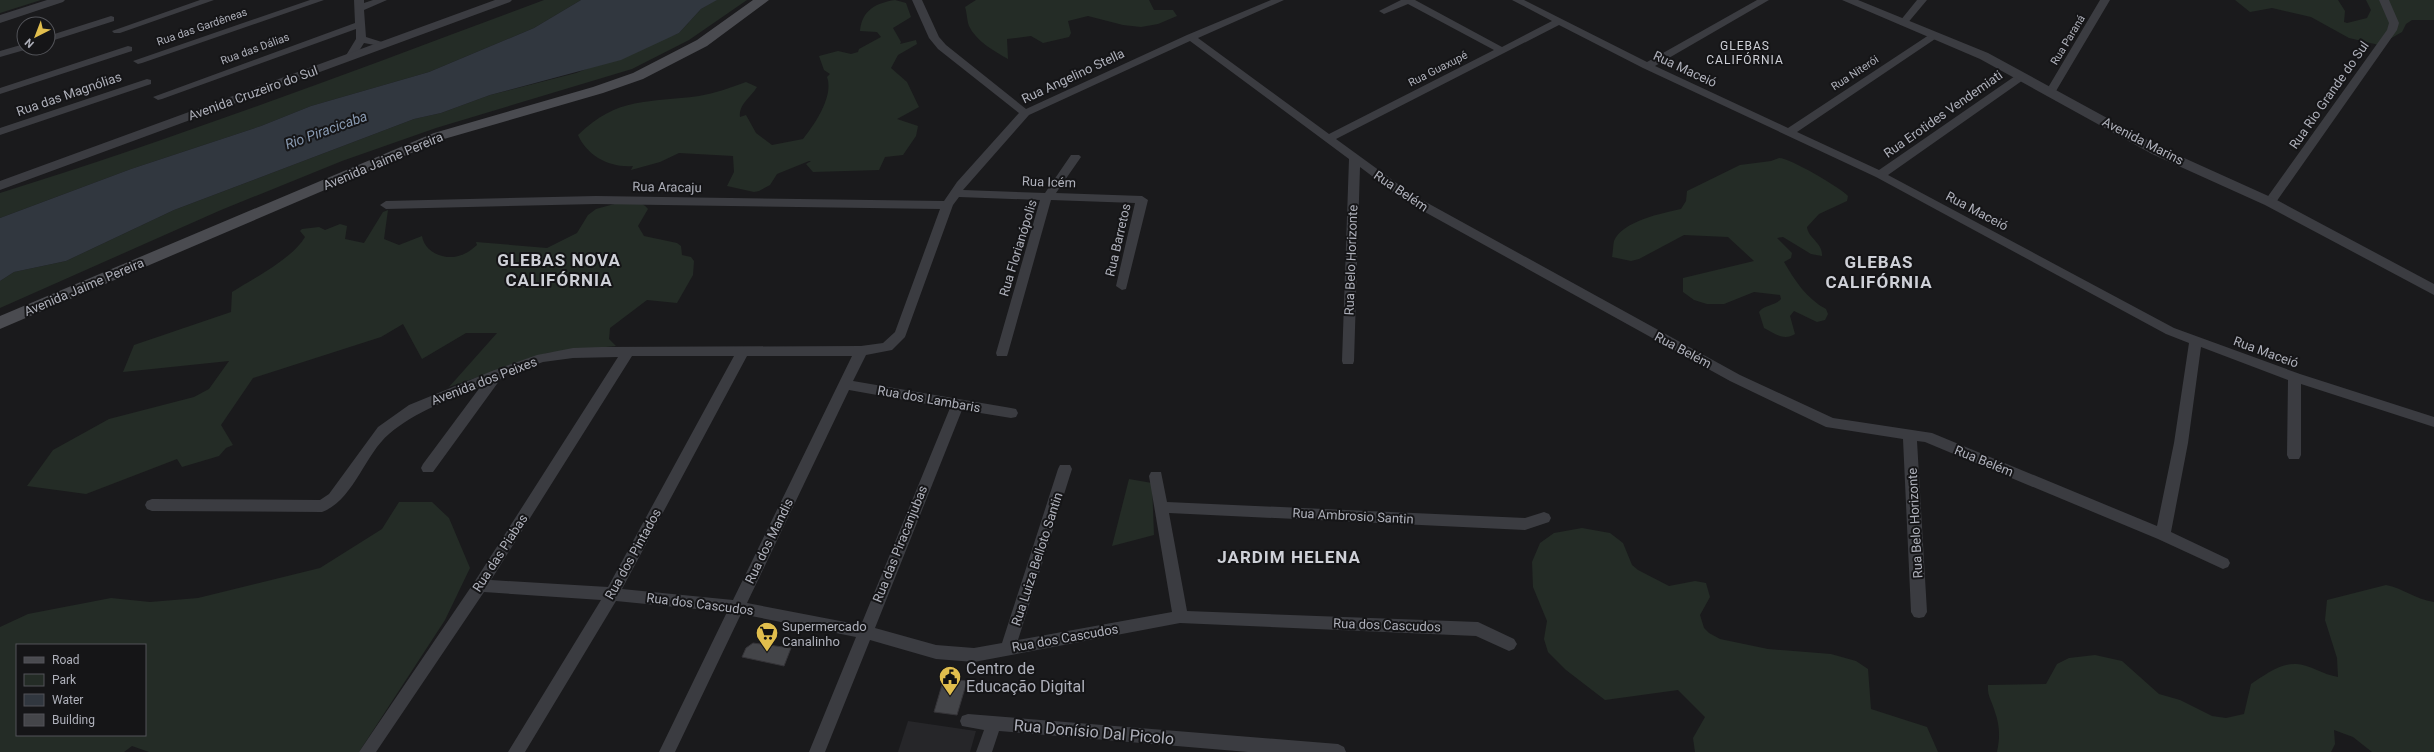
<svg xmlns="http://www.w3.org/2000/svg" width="2434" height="752" font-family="Roboto,sans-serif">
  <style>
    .built { fill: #262629 }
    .green { fill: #242c26; fill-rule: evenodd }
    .water { fill: #31373f }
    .building { fill: #444549; stroke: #353438 }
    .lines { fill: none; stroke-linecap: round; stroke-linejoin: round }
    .minor { fill: #3b3c41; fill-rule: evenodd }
    .tertiary { fill: #3b3c41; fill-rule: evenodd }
    .secondary { fill: #4a4b50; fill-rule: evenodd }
    .labels { text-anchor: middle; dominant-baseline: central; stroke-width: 4; stroke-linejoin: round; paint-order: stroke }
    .far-street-label { font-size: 11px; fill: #aeb0ba; stroke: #151517 }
    .far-neighbourhood-label { font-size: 12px; letter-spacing: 1px; fill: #ced0d7; stroke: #151517 }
    .street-label { font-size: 13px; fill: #aeb0ba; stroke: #151517 }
    .poi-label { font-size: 13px; fill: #aeb0ba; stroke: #151517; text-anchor: start }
    .water-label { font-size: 14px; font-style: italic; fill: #899ab1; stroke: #151517 }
    .near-poi-label { font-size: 16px; fill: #aeb0ba; stroke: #151517; text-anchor: start }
    .near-street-label { font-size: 16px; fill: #aeb0ba; stroke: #151517 }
    .district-label { font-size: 17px; font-weight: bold; letter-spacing: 1px; fill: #ced0d7; stroke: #151517 }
  </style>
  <rect width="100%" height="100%" fill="#1a1a1c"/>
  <!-- built -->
  <path class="built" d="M908 721 976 731 970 752H898Z"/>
  <!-- green -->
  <path class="green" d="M0 0H41L0 13Z
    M544 0H581L534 28 429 72 311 106 261 126 131 169 0 218V193C184 136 364 67 544 0Z
    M716 0H747L689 40 632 69 436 128 342 161 221 210 0 308V281L14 272 66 261 174 210 414 119 441 113 490 95 576 73 679 33 701 9Z
    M895 0 906 3 911 17 893 28 901 42 900 44 916 40 917 44 898 55 891 68 907 82 919 107 897 119 918 126 916 136 903 155 885 157 879 170 813 172 806 164 811 161H809L777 174 770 185 759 191 754 192 727 186 734 172 733 156 679 153 660 162 631 170 633 166C610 168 587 156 578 135 618 96 649 103 699 96 715 93 730 88 746 82L757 87C751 97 738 105 740 117L746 115 756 133 772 145 803 139C815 124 834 96 827 77L830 74 824 70 819 56 838 51 851 54 858 52 859 49 881 37 877 32 860 31C862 10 876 3 895 0Z
    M976 0H1149L1154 10H1173L1177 16 1158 24 1141 27 1123 25 1088 16 1068 21 1071 33 1069 37 1043 43 1031 36 1007 39 1008 59C994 51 976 41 969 26 967 21 967 13 965 7Z
    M2235 0H2338L2345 11 2344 22 2347 23 2367 18 2371 10 2366 0H2434V20H2412L2406 24 2402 32 2379 45 2349 38 2311 17 2272 8 2250 12Z
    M1779 158C1790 158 1841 188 1848 196L1847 201 1819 214 1807 227C1808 238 1823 243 1822 256L1811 254 1783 237 1777 238 1792 253 1791 258 1784 262C1795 281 1807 299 1826 309L1828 314 1825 320 1817 322 1794 311 1790 316 1795 334C1784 341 1775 334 1764 328L1759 312C1764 305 1775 306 1781 299L1780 295 1754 292 1724 304H1707L1694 300 1683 292V278L1754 261 1728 237 1684 235 1639 259 1631 261 1612 257C1613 252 1613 246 1614 241 1622 221 1663 213 1681 209L1686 201 1687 191 1740 165 1771 161Z
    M618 203C628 203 642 200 648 209L638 226 644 236 677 243 681 246 682 255 691 257 694 261 693 275 677 303 647 300 610 328 609 339 616 346 547 353 449 387 497 333H466L422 359 403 324 381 337 253 378 221 425 233 445 226 448 219 456 182 467 177 459 86 494 27 486 53 450 109 419 194 397 209 389 229 361 123 372 134 345 231 312 232 292C254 278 292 259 305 237L300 231 302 229 319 227 325 230 340 224 347 226 345 239 364 243 383 212 388 210 384 239 399 245 422 236C425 254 448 262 464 254 469 252 473 248 477 245L476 242 547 248 577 233 588 215 596 209Z
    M1129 479 1152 483 1154 535 1112 546Z
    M399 502H432L449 518 470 568 445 620 359 752H149L132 746 124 752H0V627L28 614 111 598 150 602 198 598 320 568 382 529ZM17 645H145V735H17Z
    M1582 528 1610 533 1623 543 1632 565 1638 570 1669 586 1695 581 1706 583 1710 597 1700 615 1704 628 1709 633 1720 639 1768 649 1831 654 1856 661 1868 669 1871 709 1927 727 1938 752H1695L1693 738 1705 717 1678 690 1605 700 1566 670 1548 652 1544 639 1547 621 1533 587 1532 562 1540 543 1554 533Z
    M2386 585C2403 588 2414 599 2434 602V752H2372L2353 737 2334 730 2335 744 2331 752H1997C2000 738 2000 726 1995 712 1992 701 1987 696 1988 685L2046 684 2057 664 2069 658 2095 655 2122 661 2159 694 2180 700 2212 716 2226 718 2244 714 2251 684C2265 675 2280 663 2296 664 2308 664 2324 675 2338 677L2337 658 2325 620 2327 600Z"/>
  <!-- water -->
  <path class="water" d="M581 0H717L701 9 679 33 621 60 490 95 441 113 414 119 174 210 66 261 14 272 0 281V218L131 169 261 126 311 106 429 72 534 28Z"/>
  <!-- building -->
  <path class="building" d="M753 643 791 648 784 666 742 657 746 648Z
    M944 678 967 681 957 715 934 712Z"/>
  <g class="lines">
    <!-- minor -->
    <path class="minor" d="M200 0H214L120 33H114L112 31Z
      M310 0H324L142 63 138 64 133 61Z
      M354 0H364V3L373 0H387L364 10 366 37 385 43V47L364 43 354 59H346L345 57 356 39V29L162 99 158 100 153 97 355 23Z
      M912 0H922L939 37 946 45 1026 109 1187 35 1271 0H1284L1198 38 1329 134 1494 50 1408 4 1384 14 1379 11 1401 0H1415L1502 47 1552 21 1512 0H1524L1647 62 1757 0H1769L1655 66 1788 128 1932 33H1938V37L1797 132 1879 170 2018 74H2026V78L1888 175 2174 328 2300 374 2434 417V427L2301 384V455L2299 459H2289L2287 455 2288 380 2201 347 2188 443 2171 532 2228 559 2230 563 2228 567 2223 569 2158 539 1925 442 1917 441 1927 612 1924 617 1919 618 1914 617 1911 612 1903 439 1826 427 1730 381 1405 201 1360 167 1354 361 1353 364H1343L1342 361 1349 159 1190 41 1029 115 963 190 1045 193 1071 155H1079L1081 157 1056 193 1142 196 1148 200 1126 289 1122 290 1116 286 1135 203 1051 200 1008 353 1007 356H997L996 353 1040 200 959 197 953 205 905 337 892 350 866 355 853 381 1011 408 1016 409 1018 413 1016 417 1011 418 962 410 875 628 936 645 974 648 1002 643 1058 469 1060 465H1070L1072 469 1018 640 1172 612 1149 476 1151 472H1161L1167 502 1525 518 1544 512 1549 514 1551 518 1549 522 1525 530 1169 513 1187 611 1478 622 1514 639 1517 644 1514 649 1509 651 1476 636 1180 623 974 662 936 659 870 640 825 752H809L856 637 741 614 675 752H659L727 612 616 601 525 752H508L601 600 484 592 376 752H359L475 581 618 357 573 358 543 362 502 377 433 472H423L421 468 423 464 481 386C449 400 416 411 389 434 365 454 353 501 322 512L152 511 147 509 145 505 147 501 152 499 320 500 329 494 378 427 409 405 492 371 537 355 573 348 601 347 861 346 883 343 895 332 940 209 596 204 386 209 380 205 386 201 596 196 944 201 957 182 1019 113 938 49 929 38ZM1559 25 1643 68 1876 177 2166 334 2189 343 2174 443 2157 526 1932 433 1833 418 1740 375 1413 195 1336 139ZM632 356H734L608 587 491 580ZM747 356H852L733 600 622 589ZM849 390 950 408 861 625 747 603Z
      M1917 0H1927L1906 25H1900V21Z
      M2100 0H2110L2056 91 2055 93H2047L2046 91Z
      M2379 0H2389L2399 23 2397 30 2274 205H2266L2264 202 2266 199 2387 30 2389 23Z
      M111 16 114 17V21L48 42V36Z
      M24 44V48L28 49 0 57V51Z
      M128 46 132 47V51L0 94V88Z
      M147 79 151 80V84L0 135V128Z
      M968 714 1338 744 1344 747 1346 752H1248L999 731 992 752H976L984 730 962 726 960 721 962 716Z"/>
    <!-- tertiary -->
    <path class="tertiary" d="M47 0H65L63 2 0 23V15Z
      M495 0H512L510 2 0 190V181Z
      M1842 0H1858L1988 53 2162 148 2275 199 2434 284V295L2265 205 2152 154 1980 59Z"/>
    <!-- secondary -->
    <path class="secondary" d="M753 0H769L707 46 643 79 603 93 444 139 0 329V316L434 133 593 87 633 73 697 40Z"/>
  </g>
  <!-- icons -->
  <defs>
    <g id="supermarket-pin" transform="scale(1.15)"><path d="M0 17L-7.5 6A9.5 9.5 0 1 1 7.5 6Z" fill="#e1be4d" stroke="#151517"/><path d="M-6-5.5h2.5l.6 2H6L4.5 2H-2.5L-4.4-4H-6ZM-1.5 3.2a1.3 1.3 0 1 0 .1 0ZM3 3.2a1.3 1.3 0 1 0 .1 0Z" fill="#111"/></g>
    <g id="civic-pin" transform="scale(1.15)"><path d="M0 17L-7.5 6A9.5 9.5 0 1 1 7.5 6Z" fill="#e1be4d" stroke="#151517"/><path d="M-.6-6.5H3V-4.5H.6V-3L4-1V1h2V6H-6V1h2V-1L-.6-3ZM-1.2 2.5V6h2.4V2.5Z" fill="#111"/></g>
  </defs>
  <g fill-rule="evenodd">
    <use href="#supermarket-pin" x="767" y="633"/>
    <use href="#civic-pin" x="950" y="677"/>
  </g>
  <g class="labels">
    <!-- far-street labels -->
    <g class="far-street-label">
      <text transform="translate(202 27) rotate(-19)">Rua das Gardêneas</text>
      <text transform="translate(2068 40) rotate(-59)">Rua Paraná</text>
      <text transform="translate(255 49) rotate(-20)">Rua das Dálias</text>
      <text transform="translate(1438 69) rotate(-27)">Rua Guaxupé</text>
      <text transform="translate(1855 73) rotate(-33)">Rua Niterói</text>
    </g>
    <!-- far-neighbourhood labels -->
    <g class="far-neighbourhood-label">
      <text x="1745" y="46">GLEBAS<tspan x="1745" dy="14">CALIFÓRNIA</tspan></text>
    </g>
    <!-- street labels -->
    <g class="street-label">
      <text transform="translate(1685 69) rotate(25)">Rua Maceió</text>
      <text transform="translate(1073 76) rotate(-25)">Rua Angelino Stella</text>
      <text transform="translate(253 93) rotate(-20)">Avenida Cruzeiro do Sul</text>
      <text transform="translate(69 94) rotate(-19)">Rua das Magnólias</text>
      <text transform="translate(2329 95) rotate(-55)">Rua Rio Grande do Sul</text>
      <text transform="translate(1943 114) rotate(-35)">Rua Erotides Vendemiati</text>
      <text transform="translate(2143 141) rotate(27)">Avenida Marins</text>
      <text transform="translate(383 161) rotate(-23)">Avenida Jaime Pereira</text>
      <text transform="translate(1049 182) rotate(2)">Rua Icém</text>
      <text transform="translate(667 187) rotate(1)">Rua Aracaju</text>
      <text transform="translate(1401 191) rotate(34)">Rua Belém</text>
      <text transform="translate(1977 211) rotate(28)">Rua Maceió</text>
      <text transform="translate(1118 240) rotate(-77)">Rua Barretos</text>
      <text transform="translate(1018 248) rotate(-73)">Rua Florianópolis</text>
      <text transform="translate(1351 260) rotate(-88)">Rua Belo Horizonte</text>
      <text transform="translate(84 287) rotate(-23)">Avenida Jaime Pereira</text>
      <text transform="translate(1683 350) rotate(28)">Rua Belém</text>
      <text transform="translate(2266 352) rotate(20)">Rua Maceió</text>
      <text transform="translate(484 381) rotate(-21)">Avenida dos Peixes</text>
      <text transform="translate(929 399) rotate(10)">Rua dos Lambaris</text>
      <text transform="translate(1984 461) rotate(22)">Rua Belém</text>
      <text transform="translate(1353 516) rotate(3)">Rua Ambrosio Santin</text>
      <text transform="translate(1915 523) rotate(-93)">Rua Belo Horizonte</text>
      <text transform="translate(769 541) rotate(-64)">Rua dos Mandis</text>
      <text transform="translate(900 544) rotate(-68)">Rua das Piracanjubas</text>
      <text transform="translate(500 553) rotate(-57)">Rua das Piabas</text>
      <text transform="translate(633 554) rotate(-61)">Rua dos Pintados</text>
      <text transform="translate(1037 559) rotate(-72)">Rua Luiza Belloto Santin</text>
      <text transform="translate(700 604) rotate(7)">Rua dos Cascudos</text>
      <text transform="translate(1387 625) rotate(2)">Rua dos Cascudos</text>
      <text transform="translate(1065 638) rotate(-10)">Rua dos Cascudos</text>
    </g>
    <!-- poi labels -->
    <g class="poi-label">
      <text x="782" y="626">Supermercado<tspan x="782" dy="15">Canalinho</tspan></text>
    </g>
    <!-- water labels -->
    <g class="water-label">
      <text transform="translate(326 130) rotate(-20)">Rio Piracicaba</text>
    </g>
    <!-- near-poi labels -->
    <g class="near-poi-label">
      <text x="966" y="668">Centro de<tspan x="966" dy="18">Educação Digital</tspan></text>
    </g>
    <!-- near-street labels -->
    <g class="near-street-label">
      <text transform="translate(1094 732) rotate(5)">Rua Donísio Dal Picolo</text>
    </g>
    <!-- district labels -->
    <g class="district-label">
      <text x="559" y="260">GLEBAS NOVA<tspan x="559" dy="20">CALIFÓRNIA</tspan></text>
      <text x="1879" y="262">GLEBAS<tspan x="1879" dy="20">CALIFÓRNIA</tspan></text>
      <text x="1289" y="557">JARDIM HELENA</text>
    </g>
  </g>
  <!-- legend -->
  <rect x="16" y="644" width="130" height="92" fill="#151517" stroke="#525358"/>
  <rect x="24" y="657" width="20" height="6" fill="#4a4b50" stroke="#525358"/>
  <text x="52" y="664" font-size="12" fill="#aeb0ba">Road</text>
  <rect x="24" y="674" width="20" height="12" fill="#242c26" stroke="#525358"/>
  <text x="52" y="684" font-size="12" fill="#aeb0ba">Park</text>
  <rect x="24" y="694" width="20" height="12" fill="#31373f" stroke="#525358"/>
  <text x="52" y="704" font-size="12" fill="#aeb0ba">Water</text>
  <rect x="24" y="714" width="20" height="12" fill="#444549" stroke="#525358"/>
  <text x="52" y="724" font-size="12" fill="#aeb0ba">Building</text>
  <!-- north arrow -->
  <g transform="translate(36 36) rotate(222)"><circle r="19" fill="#151517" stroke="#525358"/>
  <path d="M0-3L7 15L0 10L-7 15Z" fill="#e1be4d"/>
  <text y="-6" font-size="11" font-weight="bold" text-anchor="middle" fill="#aeb0ba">N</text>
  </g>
</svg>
